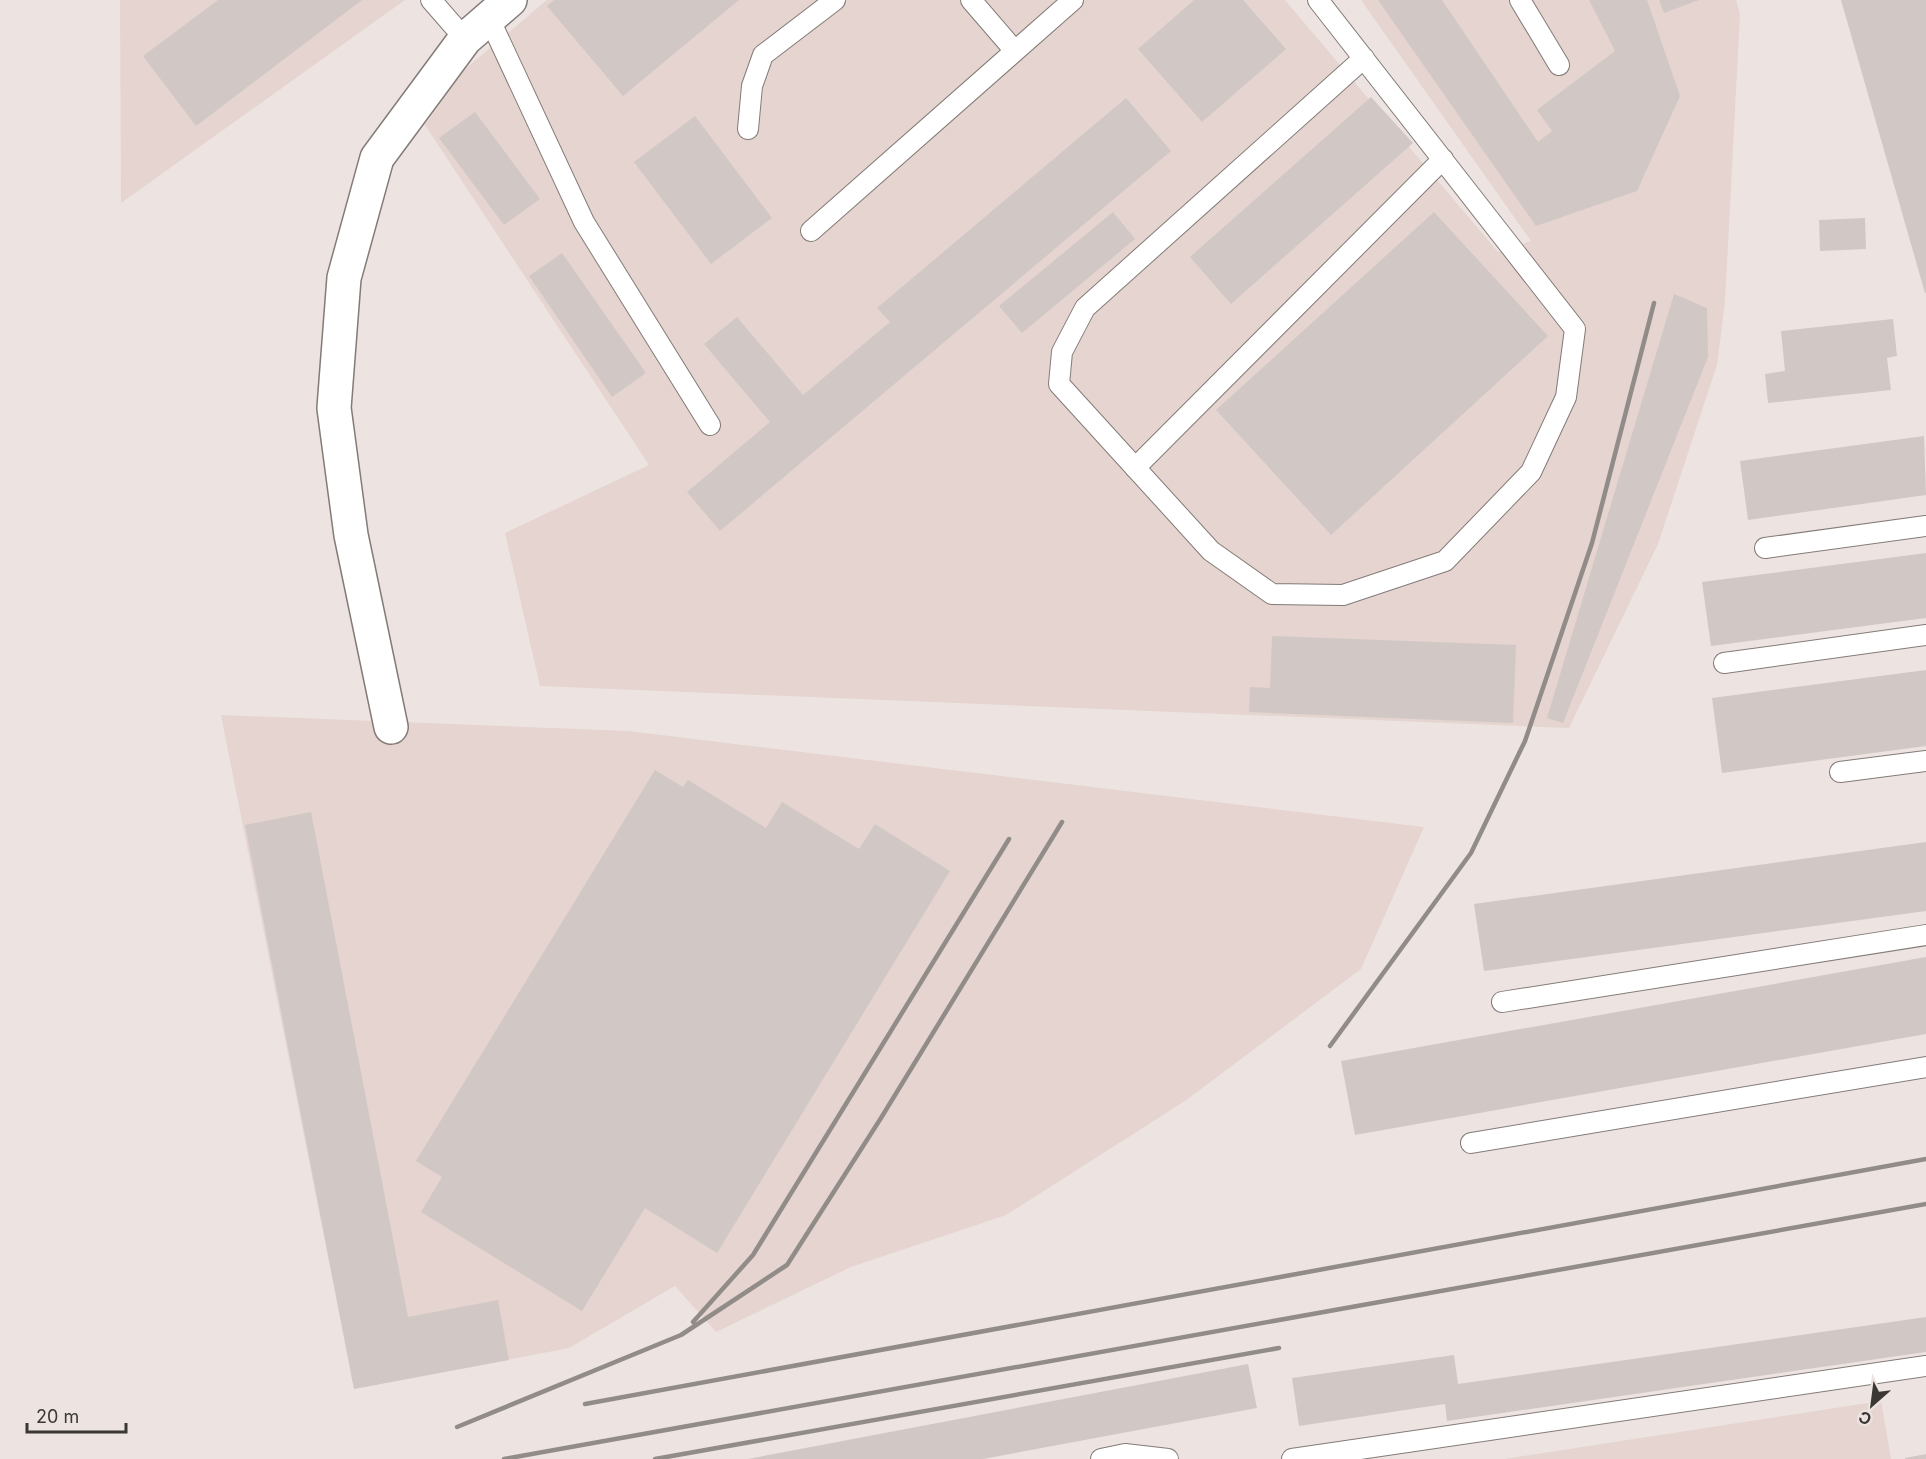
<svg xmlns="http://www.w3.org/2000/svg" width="1926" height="1459" font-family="Inter,sans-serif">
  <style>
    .built { fill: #e5d4cf }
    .building { fill: #d1c8c5 }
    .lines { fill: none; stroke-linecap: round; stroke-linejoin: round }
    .lane-casing { stroke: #837b77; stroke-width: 22 }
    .street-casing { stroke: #837b77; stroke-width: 36 }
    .lane { stroke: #fff; stroke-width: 20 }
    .street { stroke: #fff; stroke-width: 33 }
    .rail { stroke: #928c89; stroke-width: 4.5 }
  </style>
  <rect width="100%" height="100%" fill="#ede4e1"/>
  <!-- built -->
  <path class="built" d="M120 0H405L121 203Z
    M547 0H1285L1498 252 1531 241 1361 0H1736L1740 14 1725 302 1717 365 1658 544 1569 728 540 686 505 533 649 465 425 125 464 70Z
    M221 715 628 731 1424 827 1361 969 1185 1101 1006 1215 851 1267 716 1332 675 1286 569 1348 354 1389Z
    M1881 1401 1891 1459H1504Z"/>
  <!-- building -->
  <path class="building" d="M218 0H362L196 126 143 56Z
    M554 0H739L623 96 547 6Z
    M1194 0H1243L1286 49 1202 122 1138 49Z
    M1378 0H1442L1538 142 1552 131 1537 110 1615 51 1589 0H1647L1680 96 1637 191 1536 226Z
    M1659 0H1699L1664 13Z
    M1841 0H1926V293H1925Z
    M1371 97 1413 143 1231 304 1190 257Z
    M1126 98 1171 151 720 531 687 492 770 422 704 344 737 317 803 395 890 322 877 308Z
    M475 112 540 199 504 225 439 138Z
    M695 116 772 218 711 264 634 162Z
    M1113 212 1135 239 1022 333 999 306Z
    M1434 212 1548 336 1331 535 1216 410Z
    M1865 218 1866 249 1820 251 1819 220Z
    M562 253 646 373 612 397 529 276Z
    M1674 294 1707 308 1708 357 1563 723 1547 718Z
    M1893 319 1897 356 1887 358 1891 390 1768 403 1765 374 1785 371 1781 331Z
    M1924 436 1926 495 1748 520 1740 461Z
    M1926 553V618L1711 646 1702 582Z
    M1272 636 1516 645 1513 723 1249 712 1250 687 1270 688Z
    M1926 670V746L1722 773 1712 698Z
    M655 770 683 787 688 780 766 828 782 802 859 849 875 824 950 871 717 1253 645 1208 582 1311 421 1212 442 1177 416 1161Z
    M311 812 408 1317 498 1300 509 1360 354 1389 245 825Z
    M1926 842V911L1484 971 1474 904Z
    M1926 957V1034L1355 1135 1341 1061Z
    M1926 1317V1352L1447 1421 1445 1404 1299 1426 1292 1378 1454 1355 1458 1384Z
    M1248 1364 1257 1408 983 1459H748Z
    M1926 1454V1459H1905V1458Z"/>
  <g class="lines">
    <!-- lane casing -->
    <g class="lane-casing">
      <path id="lane" d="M431 0 465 39
        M971 0 1015 51
        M1318 0C1404 109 1489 219 1575 329L1566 397 1531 472 1445 561 1343 595 1272 594 1211 551 1059 384 1062 352 1085 308 1364 58
        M1520 0 1559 65
        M489 18 584 222 710 425
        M748 129 752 86 763 55 835 0
        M811 231 1073 0
        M1135 468 1443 159
        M1765 548 1926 526
        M1724 663 1926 635
        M1840 772 1926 761
        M1502 1002 1926 935
        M1471 1143 1926 1067
        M1101 1459 1125 1454 1168 1459
        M1292 1459 1926 1366"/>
    </g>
    <!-- street casing -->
    <g class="street-casing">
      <path id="street" d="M391 727 351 535 334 408 344 278 377 158 465 39 510 0"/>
    </g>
    <!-- lane -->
    <use href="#lane" class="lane"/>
    <!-- street -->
    <use href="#street" class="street"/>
    <!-- rail -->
    <path class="rail" d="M1330 1046 1471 853 1525 741 1592 543 1654 303
      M693 1322 753 1255 1009 839
      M585 1404 1926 1159
      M457 1427 681 1335 787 1265 881 1118 1062 822
      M504 1459 1926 1204
      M655 1459 1279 1348"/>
  </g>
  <!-- north arrow -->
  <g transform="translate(1872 1405) rotate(208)" stroke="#ede4e1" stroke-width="4.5" paint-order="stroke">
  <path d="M0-4.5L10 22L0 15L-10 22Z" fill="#3a3735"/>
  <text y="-9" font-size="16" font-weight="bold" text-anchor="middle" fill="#3a3735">С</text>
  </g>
  <!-- scale -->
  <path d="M27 1423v9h99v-9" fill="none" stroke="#3a3735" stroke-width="3"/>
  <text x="36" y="1423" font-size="18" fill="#3a3735" stroke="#ede4e1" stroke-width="4.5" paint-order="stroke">20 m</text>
</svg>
